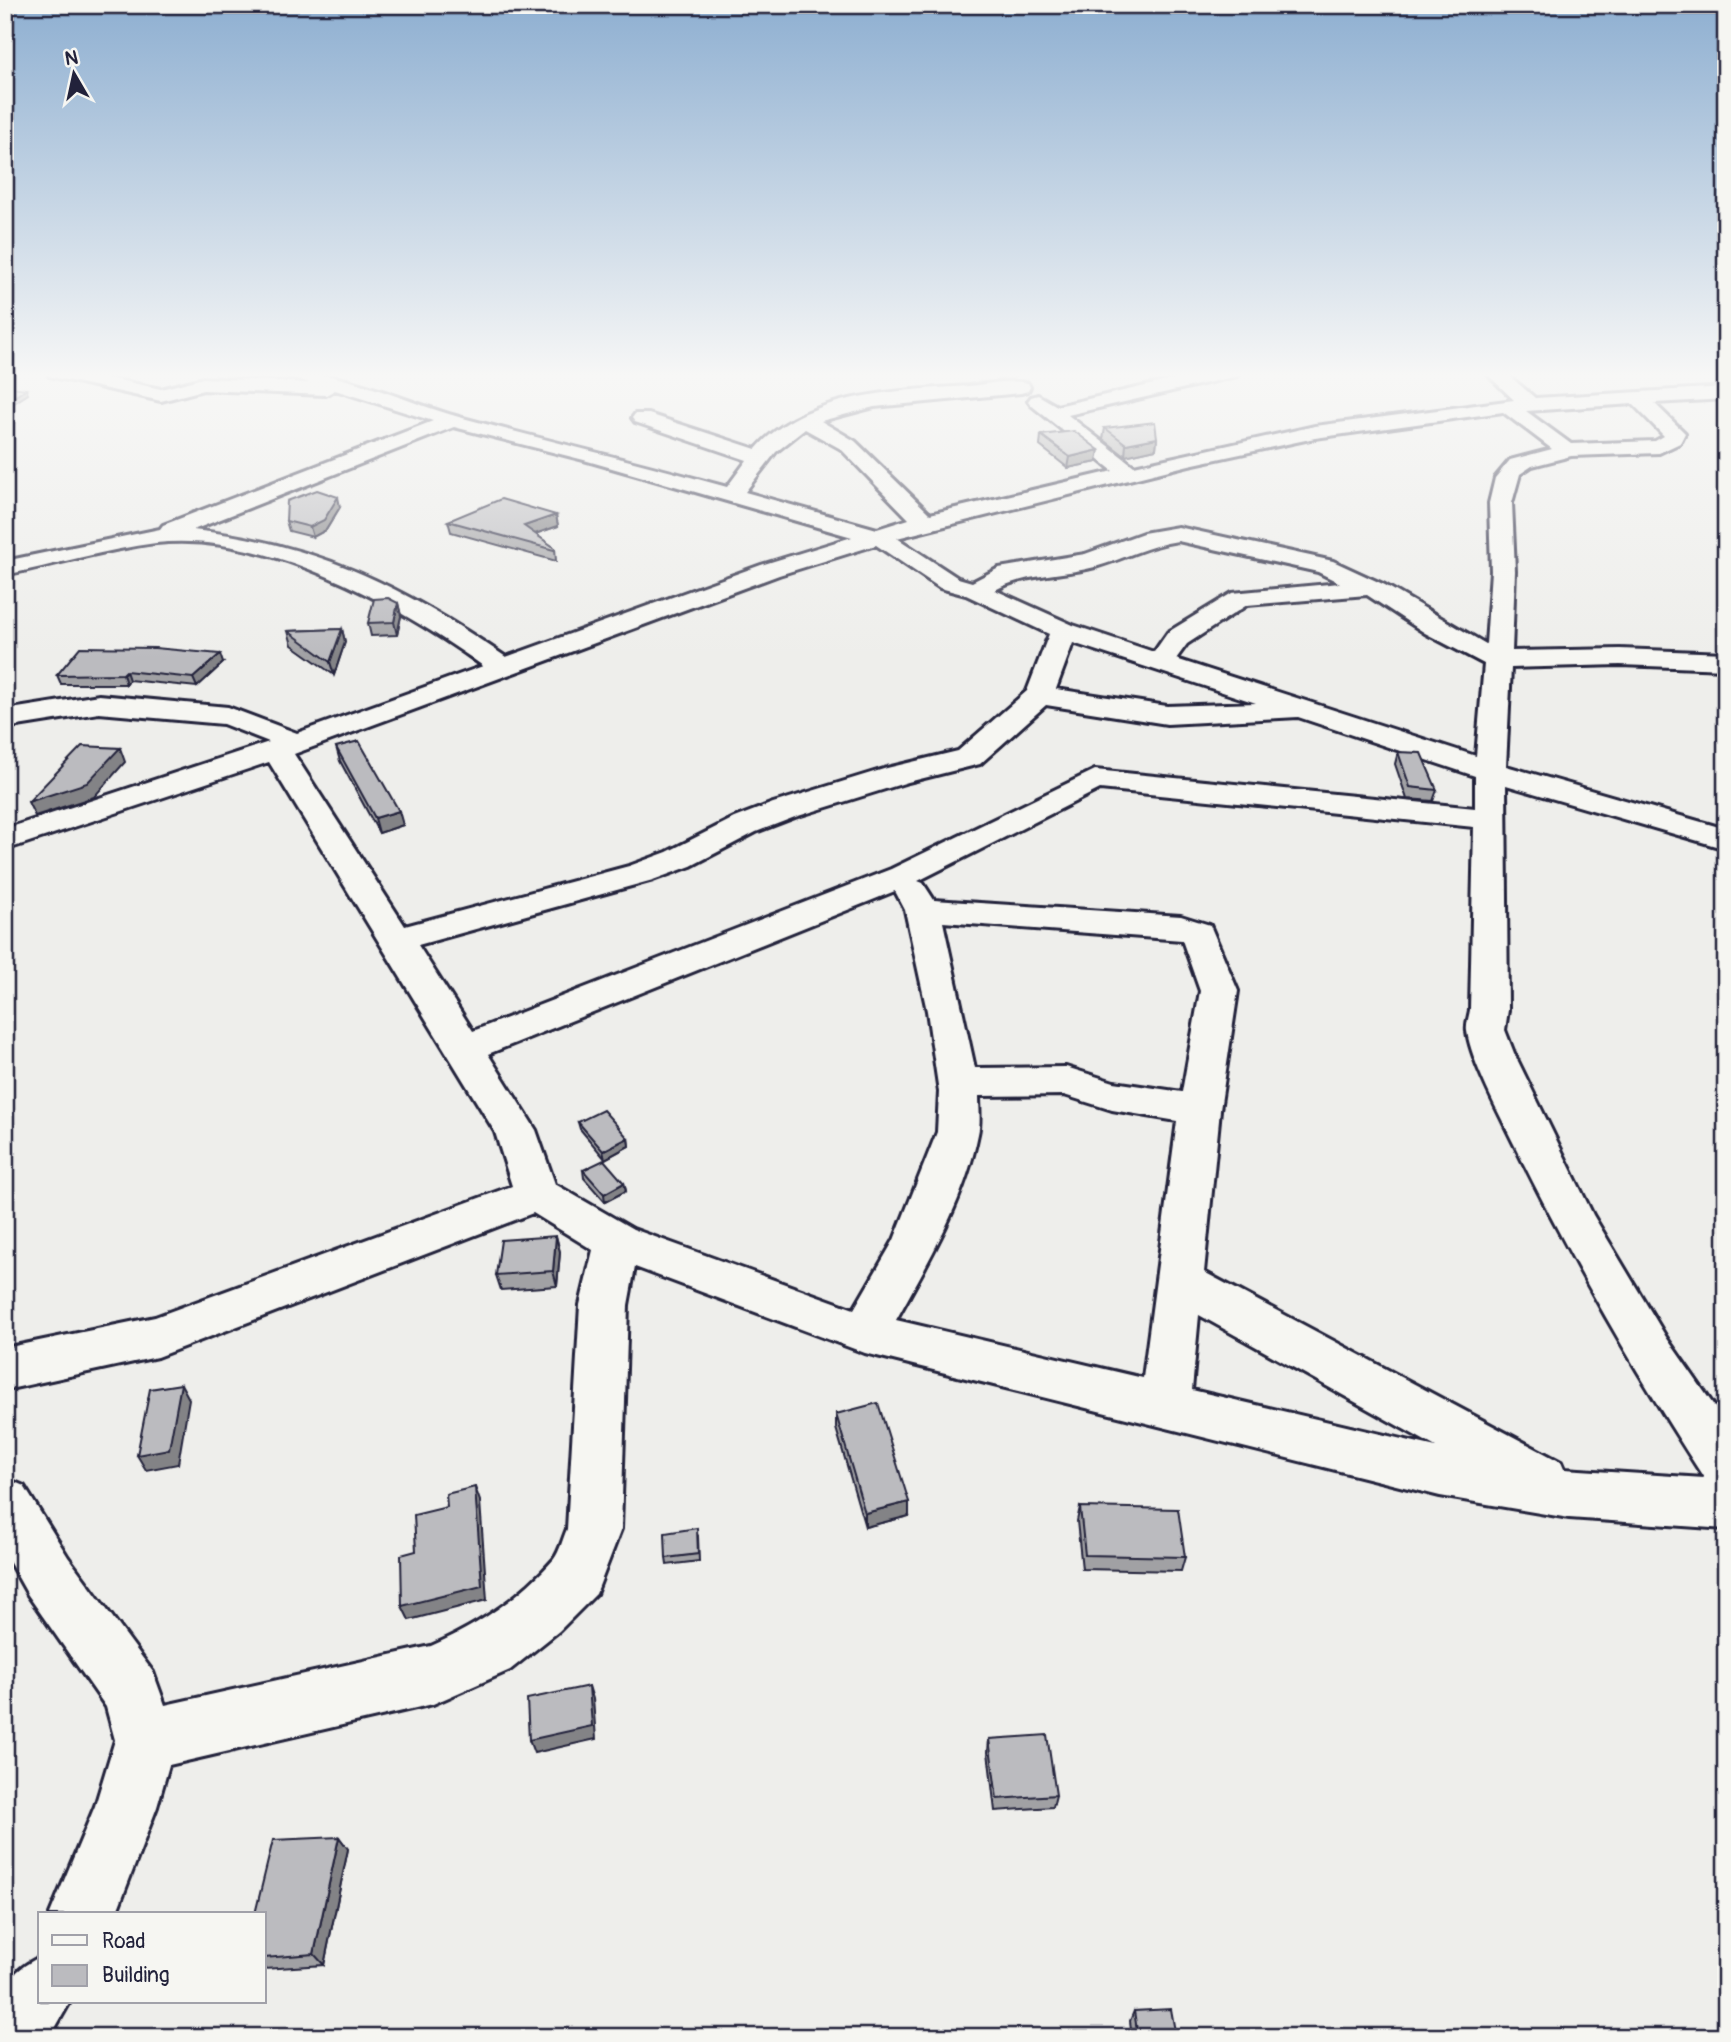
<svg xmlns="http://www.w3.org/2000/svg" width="1731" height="2042" font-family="Pangolin,sans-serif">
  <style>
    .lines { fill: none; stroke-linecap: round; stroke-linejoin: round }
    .minor-casing { stroke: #22223b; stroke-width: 6 }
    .minor { fill: #f6f6f2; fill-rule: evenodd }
    .wall { fill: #a1a1a4; stroke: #22223b; stroke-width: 2 }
    .shaded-wall { fill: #838386; stroke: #22223b; stroke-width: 2 }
    .building { fill: #bbbbbf; stroke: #22223b; stroke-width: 2 }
  </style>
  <rect width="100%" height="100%" fill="#eeeeeb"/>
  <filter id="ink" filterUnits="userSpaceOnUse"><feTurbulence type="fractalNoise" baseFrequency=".0143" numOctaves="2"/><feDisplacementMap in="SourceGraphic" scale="14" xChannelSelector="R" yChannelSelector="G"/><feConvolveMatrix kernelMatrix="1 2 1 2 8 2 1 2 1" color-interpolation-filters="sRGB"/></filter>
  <g filter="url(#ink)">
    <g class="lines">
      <!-- minor casing -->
      <g class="minor-casing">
        <path id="minor" d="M47 372H80L161 389 203 378 310 383 288 376 286 372C337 368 408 403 459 417 548 441 638 462 727 487L747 460 635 422 632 418 635 414H649L756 449C805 392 898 391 968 386 987 384 1010 379 1028 383L1030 387 1028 391 1021 393 874 407 821 421 855 441 930 514 1113 471 1031 405 1028 401 1031 397 1038 395 1057 406 1207 372H1239L1237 376 1068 415 1134 466 1315 426 1514 400 1485 372H1505L1535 398 1726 387V399L1654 403 1685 433 1680 443 1659 453 1571 456 1532 466 1520 474 1512 503 1515 571 1512 651 1620 649 1726 653V669L1620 665 1511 668 1506 766 1726 829V849L1506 785 1508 1010 1505 1030 1514 1053 1593 1215 1666 1337 1726 1423V1529L1569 1518 1440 1496 865 1353 635 1267 628 1305 621 1529 596 1594 559 1631 510 1670 433 1704 169 1765 157 1807 116 1914H50L95 1806 115 1740 106 1707 28 1595 5 1554V1478L24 1486 68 1557 153 1672 165 1705 431 1646C477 1626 521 1597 554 1559 560 1551 563 1538 567 1529L580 1305 593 1250 533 1213 157 1357 5 1390V1348L155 1317 512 1186 495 1132 269 762 5 850V829L269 742 223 724 99 713 5 728V710L99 695 228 707 297 733 483 666C397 604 265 531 156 543 106 549 55 565 5 575V561L160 529 163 525 433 421 335 390 326 395 203 390 161 401 49 376ZM1633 404 1664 436 1655 441 1571 444 1526 411ZM1503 412 1552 449 1510 460 1495 478 1489 503 1491 571 1486 644 1385 585 1333 561 1178 527 1143 533 1085 554 999 568 972 582 958 578 897 538 1189 465 1315 438ZM454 427 584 460 852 537 761 565 506 657C404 587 318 544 193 530ZM805 429 841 449 909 519 877 529 745 492 776 452ZM1178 541 1318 572 1340 583 1232 593 1168 632 1154 652 1073 625 995 590C1027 573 1061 576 1095 567 1124 559 1148 545 1178 541ZM876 545 940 588 966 595 1049 634 1027 691 958 751 887 768 773 803 734 818 667 852 629 866 405 926 294 754 779 575ZM1367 595 1425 633 1484 664 1476 756 1176 659 1187 644 1247 605ZM1073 643 1256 703 1167 706 1056 689ZM1046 705 1167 724 1298 717 1475 776V808L1095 770 891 869 473 1031 418 945 653 880 691 866 756 832 795 817 908 782 980 764ZM1100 789 1474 827 1470 1010C1469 1016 1466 1025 1467 1031 1471 1061 1500 1115 1514 1144 1571 1260 1634 1370 1704 1478L1564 1469 1561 1462 1204 1272 1220 1110 1238 991 1210 925 1181 916 934 900 923 883 918 881ZM895 891 905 910 927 1011 939 1092 937 1132 894 1240 854 1309 633 1229 555 1184 536 1130 488 1054ZM943 922 1182 940 1200 991 1182 1092 1114 1082 1066 1067 975 1068ZM1064 1095 1112 1110 1177 1121 1143 1378 896 1320C928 1262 965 1200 978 1134 981 1122 979 1108 979 1096ZM1199 1315 1436 1447 1192 1390Z
          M40 1957V2002H70L50 2037H5C5 1993 0 1976 40 1957Z"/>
      </g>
      <!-- minor -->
      <use href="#minor" class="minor"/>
    </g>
    <!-- wall -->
    <path class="wall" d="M1105 428 1157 438 1156 449 1125 456 1103 439Z
      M1041 435 1097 462 1068 468 1040 446Z
      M340 507 326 530 313 537 289 531 286 521Z
      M556 515 558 526 535 534 555 548 556 561 451 532 448 521Z
      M398 603 401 616 397 635 371 636 368 623Z
      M342 629 345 642 334 675 292 645 288 631Z
      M223 663 197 687 129 680 126 684H61L57 675Z
      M336 747 403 825 379 833 340 761Z
      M1398 752 1437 790 1433 801 1407 799 1395 764Z
      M578 1122 628 1138 629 1146 605 1159 580 1129Z
      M583 1170 624 1183 626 1191 605 1202 584 1178Z
      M556 1236 560 1252 557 1286 501 1290 496 1275Z
      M836 1414 909 1516 865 1527 836 1428Z
      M1080 1507 1185 1557 1181 1571 1082 1569 1077 1521Z
      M698 1536 699 1561 667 1565 666 1558Z
      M989 1739 1056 1795 1053 1807 995 1811 988 1752Z
      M339 1837 348 1849 324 1965 264 1969V1914Z
      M1134 2011 1176 2037H1132L1130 2021Z"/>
    <!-- shaded-wall -->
    <path class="shaded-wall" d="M26 389 28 394 5 409V403Z
      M1157 438 1156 449 1125 456 1126 444Z
      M1099 450 1097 462 1068 468 1070 457Z
      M338 497 340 507 326 530 313 537 310 527Z
      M556 515 558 526 526 537 524 526Z
      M398 603 401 616 397 635 394 622Z
      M342 629 345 642 334 675 330 662Z
      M220 654 223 663 197 687 193 678Z
      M126 671 129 680 126 684 123 674Z
      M120 748 125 762 94 797 35 816 28 802Z
      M399 811 403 825 379 833 375 818Z
      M628 1138 629 1146 605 1159 603 1151Z
      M624 1183 626 1191 605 1202 604 1194Z
      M556 1236 560 1252 557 1286 553 1271Z
      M181 1384 189 1399 178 1464 146 1470 137 1455Z
      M475 1487 480 1501 487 1600 409 1620 402 1606Z
      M909 1502V1516L865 1527V1513Z
      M589 1686 593 1699 596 1739 534 1753 529 1740Z
      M339 1837 348 1849 324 1965 314 1954Z"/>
    <!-- building -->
    <path class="building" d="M5 386 26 389 5 403Z
      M1155 422 1157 438 1126 444 1105 428Z
      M1074 431 1099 450 1070 457 1041 435Z
      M317 490 338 497 324 520 310 527 286 521 287 501Z
      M501 499 556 515 524 526 555 548 554 550 448 521Z
      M388 598 398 603 394 622 368 623 374 599Z
      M342 629 330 662 288 631Z
      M80 647 155 648 220 654 193 678 126 671 123 674 57 675Z
      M359 741 399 811 375 818 336 747Z
      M82 746 120 748 87 783 28 802Z
      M1398 752 1421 753 1437 790 1410 787Z
      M603 1110 628 1138 603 1151 578 1122Z
      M604 1160 624 1183 604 1194 583 1170Z
      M556 1236 553 1271 496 1275 501 1240Z
      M181 1384 169 1449 137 1455 150 1389Z
      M878 1403 909 1502 865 1513 836 1414Z
      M475 1487 482 1586 402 1606 401 1555 416 1551 414 1515 447 1507 446 1494Z
      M1080 1507 1178 1509 1185 1557 1085 1555Z
      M697 1528 698 1554 666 1558 665 1533Z
      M589 1686 592 1726 529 1740 527 1699Z
      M1047 1735 1056 1795 997 1799 989 1739Z
      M339 1837 314 1954 264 1958V1914H255L273 1840Z
      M1171 2009 1176 2037H1138L1134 2011Z
      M1527 2029 1532 2037H1515Z
      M1361 2033 1362 2037H1330Z"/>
  </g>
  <!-- sky -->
  <linearGradient id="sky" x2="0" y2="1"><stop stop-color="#8eafd1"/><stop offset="0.57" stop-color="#f7f7f6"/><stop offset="1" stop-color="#f7f7f6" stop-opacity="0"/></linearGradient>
  <rect width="1731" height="658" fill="url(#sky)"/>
  <!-- margin -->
  <rect width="1731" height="2042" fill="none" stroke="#f6f6f2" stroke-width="28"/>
  <rect x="14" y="14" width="1703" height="2014" fill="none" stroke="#22223b" stroke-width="2.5" filter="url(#ink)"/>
  <!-- legend -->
  <rect x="38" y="1912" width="228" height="91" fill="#f6f6f2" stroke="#a1a1a9" stroke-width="2"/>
  <rect x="52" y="1935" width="35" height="10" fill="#f6f6f2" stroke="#a1a1a9" stroke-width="2"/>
  <text x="102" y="1948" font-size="21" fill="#22223b">Road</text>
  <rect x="52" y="1965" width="35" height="21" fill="#bbbbbf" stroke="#a1a1a9" stroke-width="2"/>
  <text x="102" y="1982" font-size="21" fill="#22223b">Building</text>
  <!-- north arrow -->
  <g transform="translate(74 74) rotate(351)" stroke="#f6f6f2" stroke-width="5" paint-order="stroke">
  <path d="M0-5L12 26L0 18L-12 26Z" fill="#22223b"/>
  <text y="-10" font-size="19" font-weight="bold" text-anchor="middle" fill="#22223b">N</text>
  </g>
</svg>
